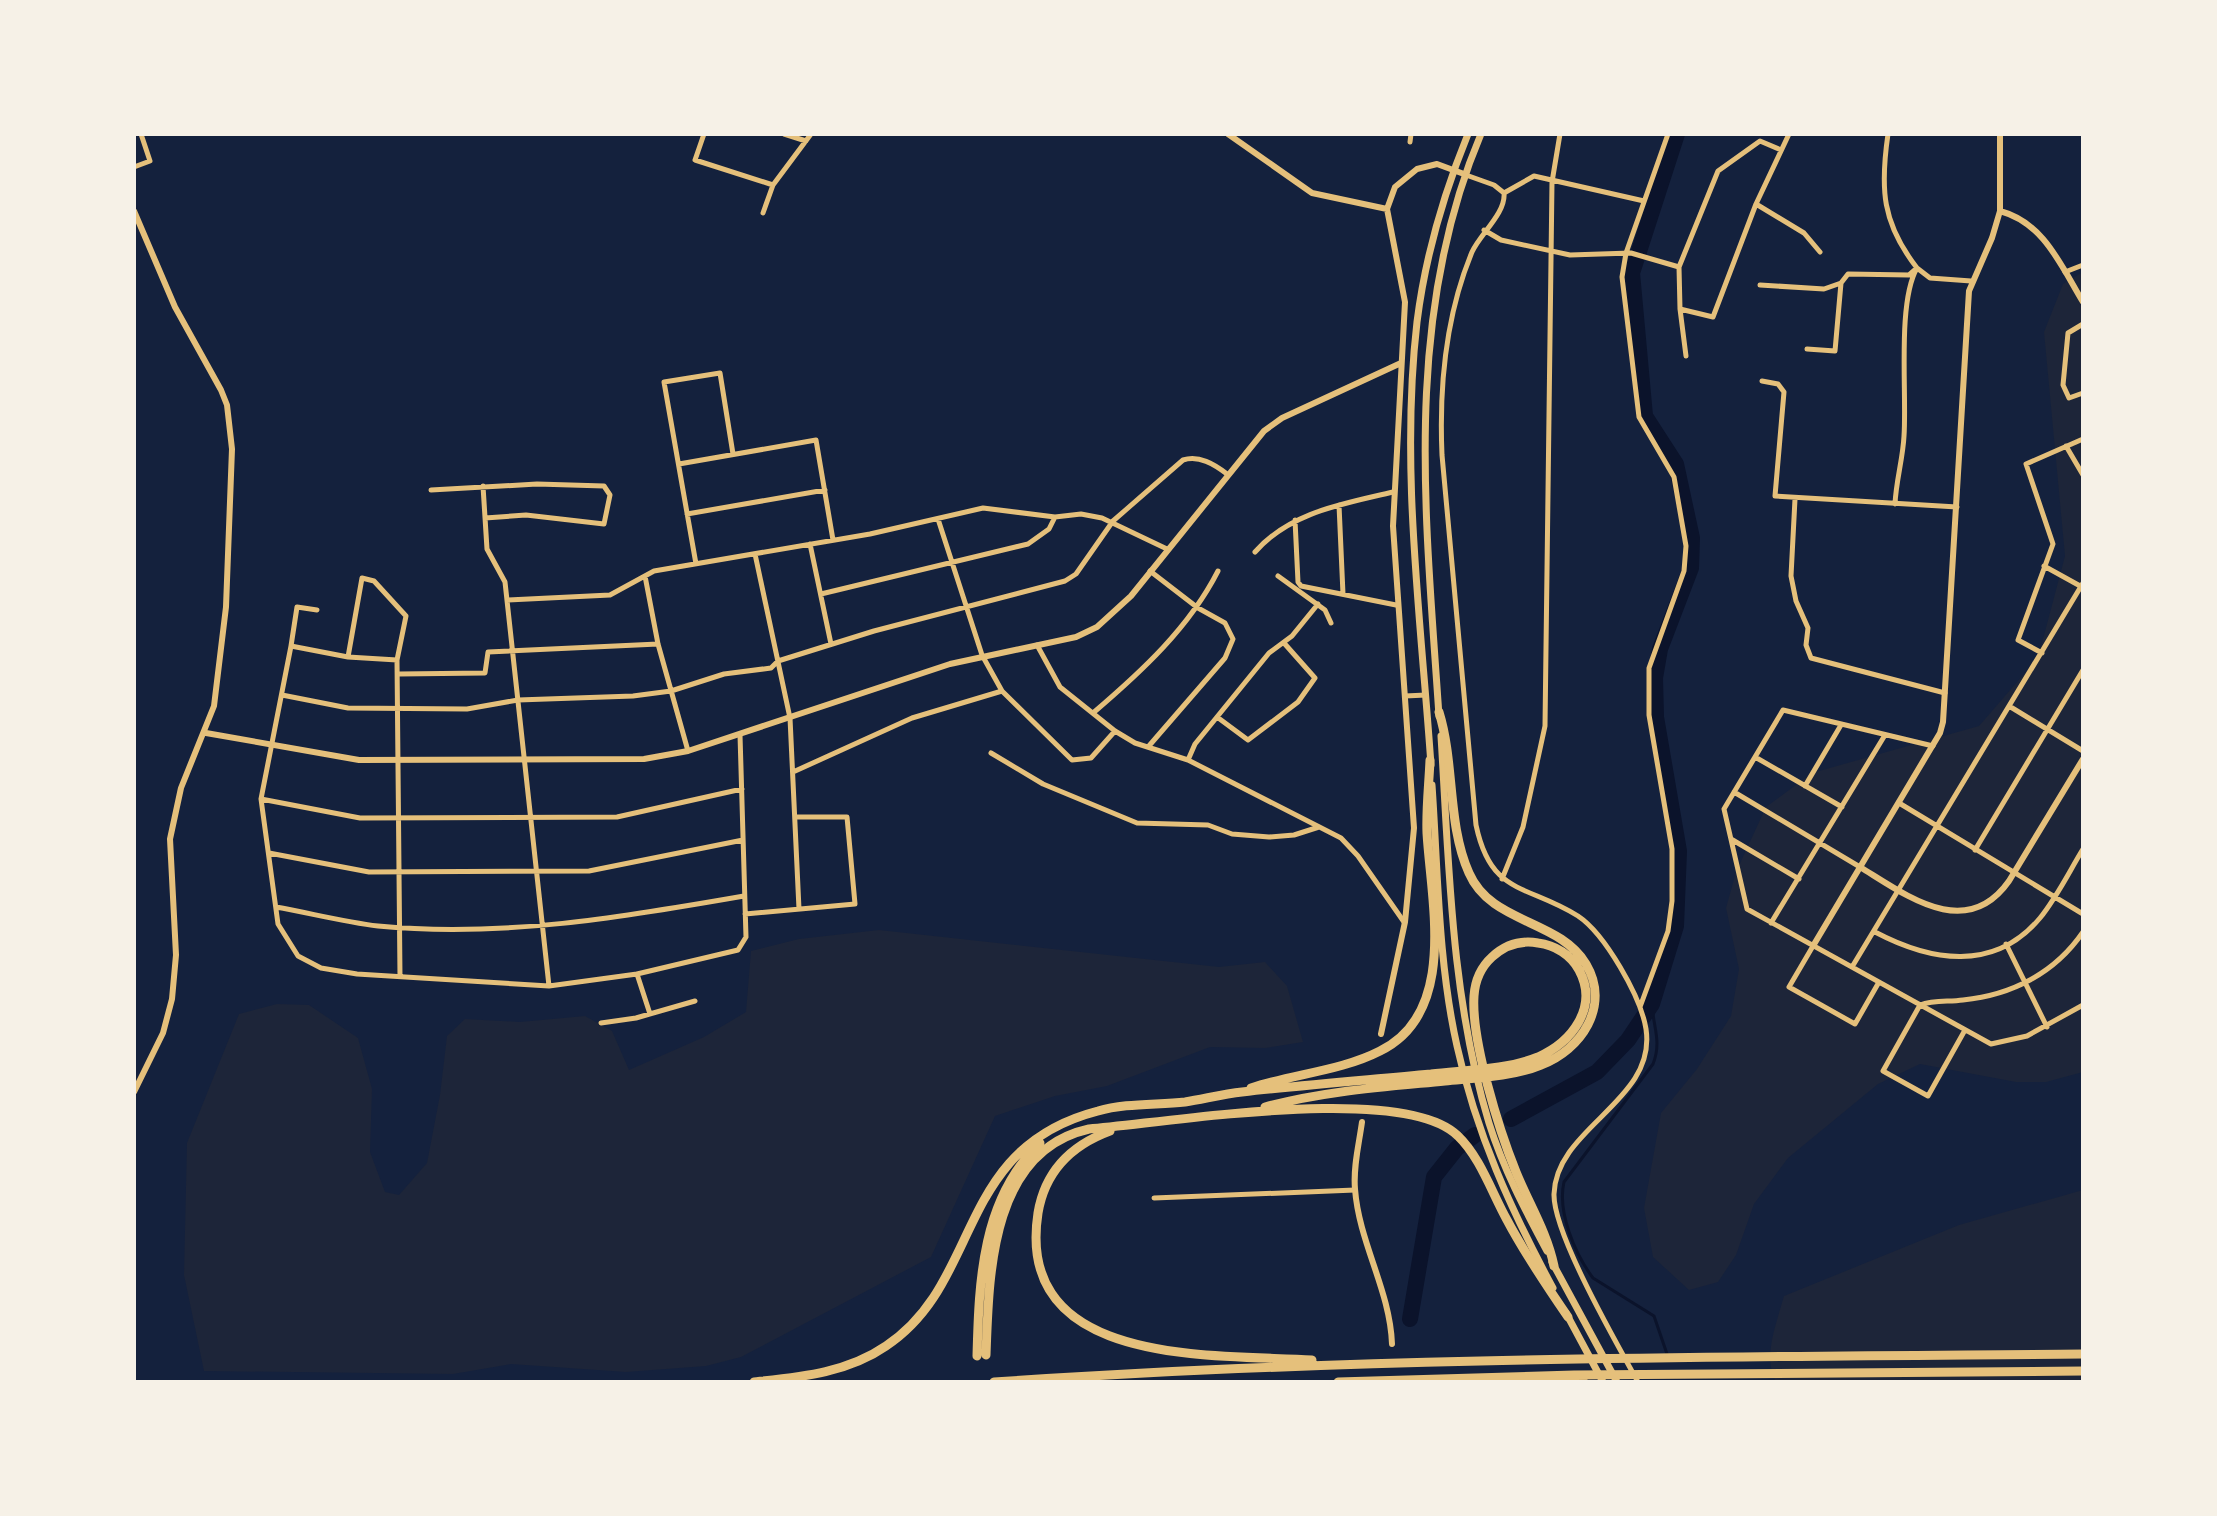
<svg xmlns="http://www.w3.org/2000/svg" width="2217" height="1516" font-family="'Archivo Narrow',sans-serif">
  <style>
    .green { fill: #1d2539 }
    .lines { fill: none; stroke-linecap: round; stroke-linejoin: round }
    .stream { stroke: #0b132b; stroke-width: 3 }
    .river { stroke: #0b132b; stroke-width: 16 }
    .minor { stroke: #e5c07b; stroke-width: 5 }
    .tertiary { stroke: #e5c07b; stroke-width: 6 }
    .primary { stroke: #e5c07b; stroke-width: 7 }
    .motorway { stroke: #e5c07b; stroke-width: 9 }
  </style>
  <rect width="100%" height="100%" fill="#14213d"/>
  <!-- green -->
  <path class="green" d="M2083 272V1072L2046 1082H2016L1920 1064 1878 1084 1788 1158 1754 1204 1736 1255 1718 1282 1689 1290 1653 1257 1644 1208 1661 1113 1697 1069 1731 1016 1739 969 1726 908 1736 872 1766 807 1812 773 1979 726 2038 658 2065 556 2044 332 2063 284Z
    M879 930 1219 967 1265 962 1287 986 1303 1042 1265 1048 1210 1047 1107 1086 1055 1096 995 1116 931 1257 741 1357 706 1366 626 1372 511 1364 453 1374 204 1371 184 1275 187 1143 239 1014 277 1004 309 1005 358 1038 372 1089 370 1152 385 1192 399 1195 427 1163 440 1095 447 1036 465 1019 520 1022 585 1016 612 1031 629 1070 704 1037 746 1012 751 951 799 939Z
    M2083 1190V1382H1776C1762 1357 1777 1322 1784 1296L1959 1225Z"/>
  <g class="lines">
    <!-- stream -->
    <path class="stream" d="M1652 1004C1653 1027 1662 1041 1653 1064L1564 1182C1557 1212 1575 1254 1593 1278L1654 1316 1667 1354"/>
    <!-- river -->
    <path class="river" d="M1511 1119 1597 1072 1628 1040 1652 1004 1676 926 1679 851 1656 717 1655 678 1660 649 1691 568 1692 538 1676 464 1645 416 1632 273 1677 134
      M1410 1319 1434 1177 1457 1148 1475 1135"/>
    <!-- minor -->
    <path class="minor" d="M704 134 695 160 773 185
      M784 134 806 141
      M1888 134C1880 189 1882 223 1917 268 1897 303 1907 393 1904 436 1903 458 1896 481 1895 504
      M1410 142 1411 134
      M134 167 150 161 141 134
      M1466 175 1494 185 1504 193
      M1504 193C1506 213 1480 234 1472 252 1445 317 1439 386 1442 455L1476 825C1491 896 1527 884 1578 916 1605 934 1641 997 1646 1029 1657 1101 1556 1127 1554 1194 1553 1233 1617 1344 1638 1382
      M1504 193 1534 176 1644 201
      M1756 204 1804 233 1820 252
      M763 213 773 185 811 134
      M1484 230 1501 240 1570 255 1631 253 1679 267 1680 309 1713 317 1756 204 1789 134
      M1679 267 1718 171 1760 141 1781 150
      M2065 272 2083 265
      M1760 285 1824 289 1841 283 1848 274 1909 275 1917 268 1930 278 1971 281
      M1680 309 1686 356
      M2083 324 2068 333 2063 385 2069 398 2083 393
      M1807 349 1835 351 1841 283
      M1762 381 1778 384 1784 392 1775 496 1957 507
      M2066 446 2083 475
      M679 464 816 440 833 540
      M483 486 487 549 505 582 549 986
      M431 490 537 484 604 486 610 495 604 524 526 515 485 518
      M1795 499 1791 576 1796 601 1808 628 1806 645 1811 658 1945 693
      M1339 505 1343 594
      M687 514 825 490
      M938 519 982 655 1002 691 1072 760 1091 758 1115 731
      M1295 520 1298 582 1301 586 1396 605
      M810 544 831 644
      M1255 552C1290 512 1343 504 1393 492
      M755 554 790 718 799 909
      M696 564 664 382 720 373 733 454
      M2044 566 2082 587
      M645 576 658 644 688 751
      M1278 576 1325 610 1331 623
      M821 594 1028 544 1049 529 1055 517
      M507 600 610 595 654 571 870 534 983 508 1055 517 1081 514 1102 518 1167 549
      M1037 645 1060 687 1115 731 1135 743 1188 760 1341 838 1358 856 1404 922
      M291 646 297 607 317 610
      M2042 653 2018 640 2053 544 2026 464 2083 439
      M348 657 362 578 374 581 406 616 397 660 400 977
      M397 660 348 657 291 646 261 799 278 924 298 956 321 968 357 974 549 986 637 974 738 950 746 937 740 735
      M399 674 485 673 488 652 658 644
      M282 695 348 708 467 709 518 700 633 696 671 691 724 674 771 668 778 661 874 631 1065 581 1076 574 1113 521 1183 460C1199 455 1214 464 1227 474
      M1405 696 1426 695
      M2009 706 2083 751
      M1093 713C1141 672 1189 628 1218 571
      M1217 717 1248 740 1298 702 1315 678 1284 643
      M1933 746 1783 710 1724 809 1747 909 1991 1044 2027 1036 2083 1005
      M1148 747 1225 658 1233 639 1225 623 1198 608 1150 571
      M991 753 1043 784 1137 823 1208 825 1232 834 1269 837 1294 835 1319 827
      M1755 757 1842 807
      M1188 760 1195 744 1269 653 1292 636 1318 604
      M793 772 912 718 1002 691
      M1805 786 1841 725
      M1734 792 1860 867
      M261 799 360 818 617 817 742 789
      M1899 803 2083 914
      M1731 839 1799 879
      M1975 850 2083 670
      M269 853 369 872 589 871 743 840
      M1502 879 1523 827 1545 726 1552 182 1560 134
      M276 907C310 913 344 922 378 926 502 938 624 917 744 896
      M745 914 855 904 847 817H795
      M1771 923 1885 735
      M1875 932C1930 961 1994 973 2040 918 2057 897 2069 872 2083 849
      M2006 944 2047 1027
      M1813 946 1789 987 1855 1024 1879 982
      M1852 967 2083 583
      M637 974 650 1014
      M1640 1007 1668 931 1672 901V849L1649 715V668L1684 571 1686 546 1674 477 1639 417 1622 277 1626 253 1668 134
      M601 1023 636 1018 695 1001
      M1965 1030 1928 1096 1883 1071 1920 1005C1934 1000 1948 1002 1963 1000 2012 995 2055 973 2083 932
      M1154 1198 1355 1190"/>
    <!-- tertiary -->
    <path class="tertiary" d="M1228 134 1312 193 1387 209
      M134 211 175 307 221 390 227 405 232 449 226 607 214 706 181 788 170 839 176 955 172 999 163 1033 134 1092
      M2000 211C2044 223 2060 264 2083 302
      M206 733 359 760 644 759 688 751 950 664 1076 637 1097 627 1131 596 1264 431 1282 418 1401 363
      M1860 867C1906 895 1966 942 2009 881L2083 759
      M1813 946 1940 733 1943 722 1969 291 1992 238 2000 211V134
      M1381 1034 1405 922 1414 828 1393 526 1405 302 1387 209 1395 187 1417 169 1437 164 1464 174
      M1362 1122C1359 1144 1353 1167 1355 1189 1359 1243 1390 1290 1392 1344"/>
    <!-- primary -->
    <path class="primary" d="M1439 716C1426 519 1402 320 1481 134
      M1441 736C1449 866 1451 998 1489 1123 1503 1168 1525 1210 1547 1251
      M1431 765C1421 619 1400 468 1417 322 1425 258 1444 193 1468 134
      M1432 785C1438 871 1438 962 1457 1046 1476 1133 1511 1210 1553 1288
      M1552 1262 1617 1382
      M1566 1313 1603 1382"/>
    <!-- motorway -->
    <path class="motorway" d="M1251 1088C1293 1074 1341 1071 1380 1051 1458 1013 1431 902 1427 833 1426 809 1429 784 1430 760
      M1265 1107C1324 1091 1384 1087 1445 1081 1476 1078 1512 1077 1541 1065 1581 1050 1611 1006 1586 964 1559 919 1491 924 1469 873 1447 824 1455 764 1439 712
      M1110 1131C1072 1145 1045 1171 1038 1213 1014 1368 1214 1354 1312 1360
      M986 1355C989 1275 990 1151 1089 1129 1166 1123 1404 1082 1458 1136 1480 1157 1492 1193 1507 1220 1525 1254 1546 1285 1568 1317
      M977 1356C979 1280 982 1198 1040 1143
      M754 1382C800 1377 847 1373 886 1346 983 1282 954 1148 1098 1111 1125 1103 1157 1105 1185 1102 1204 1099 1223 1094 1242 1092 1305 1085 1368 1080 1431 1074 1465 1070 1506 1070 1538 1057 1572 1042 1599 1007 1579 970 1571 955 1555 945 1538 943 1521 940 1505 945 1492 957 1481 967 1475 981 1474 996 1471 1040 1499 1130 1516 1172 1529 1204 1547 1232 1554 1266
      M994 1382C1357 1357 1720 1357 2083 1354
      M1338 1382 1574 1375 2083 1371
      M1562 1382 1583 1380"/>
  </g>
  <!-- border -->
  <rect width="2217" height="1516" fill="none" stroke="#f6f1e7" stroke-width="272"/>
</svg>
